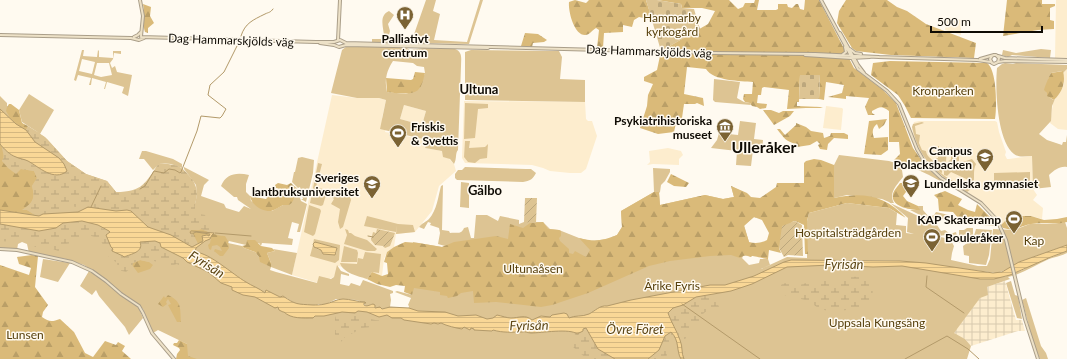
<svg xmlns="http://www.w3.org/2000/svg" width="1067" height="359" font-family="Lato,sans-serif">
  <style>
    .built { fill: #fdedce }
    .industrial { fill: url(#industrial-grid) }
    .green { fill: #ddc493; fill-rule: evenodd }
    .forest { fill: url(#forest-firs); fill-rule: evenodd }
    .wetland { fill: url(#wetland-marsh) }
    .cemetery { fill: url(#cemetery-stones) }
    .garden { fill: url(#garden-furrows) }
    .water { fill: url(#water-rules); stroke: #b39a6a }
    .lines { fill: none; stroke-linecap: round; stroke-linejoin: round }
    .stream { stroke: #b39a6a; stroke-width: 1 }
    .secondary-casing { stroke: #aa9e89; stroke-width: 4 }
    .secondary { stroke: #ede1c7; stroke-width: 2 }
    .labels { text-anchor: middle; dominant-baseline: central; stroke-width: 3; stroke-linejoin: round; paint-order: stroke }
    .park-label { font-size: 12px; fill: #563f0b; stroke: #fffaf0 }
    .poi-label { font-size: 12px; font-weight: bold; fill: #0f0b04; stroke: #fffaf0; text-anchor: end }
    .street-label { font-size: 12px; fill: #0f0b04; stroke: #fffaf0 }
    .neighbourhood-label { font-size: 13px; font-weight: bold; fill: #0f0b04; stroke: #fffaf0 }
    .water-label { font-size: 13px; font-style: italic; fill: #5c4513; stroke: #fffaf0 }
    .district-label { font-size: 16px; font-weight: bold; fill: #0f0b04; stroke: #fffaf0 }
  </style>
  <defs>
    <pattern id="industrial-grid" width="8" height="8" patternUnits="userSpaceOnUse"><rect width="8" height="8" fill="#fdedce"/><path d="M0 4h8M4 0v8" fill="none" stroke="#d8caaf"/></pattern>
    <pattern id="forest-firs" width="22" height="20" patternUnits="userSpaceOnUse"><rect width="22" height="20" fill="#daba79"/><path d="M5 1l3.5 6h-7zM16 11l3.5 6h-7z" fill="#ba9f67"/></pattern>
    <pattern id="wetland-marsh" width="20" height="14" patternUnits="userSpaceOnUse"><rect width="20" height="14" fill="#ddc493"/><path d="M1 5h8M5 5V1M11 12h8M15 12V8" fill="none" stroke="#bca77d"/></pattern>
    <pattern id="cemetery-stones" width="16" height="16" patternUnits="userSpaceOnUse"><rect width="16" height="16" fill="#ddc493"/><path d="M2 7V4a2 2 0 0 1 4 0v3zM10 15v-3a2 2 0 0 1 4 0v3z" fill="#bca77d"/></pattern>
    <pattern id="garden-furrows" width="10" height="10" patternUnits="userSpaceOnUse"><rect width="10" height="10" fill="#ddc493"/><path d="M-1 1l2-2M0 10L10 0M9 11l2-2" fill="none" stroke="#bca77d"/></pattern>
    <pattern id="water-rules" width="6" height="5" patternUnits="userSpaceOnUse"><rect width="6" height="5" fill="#f9d796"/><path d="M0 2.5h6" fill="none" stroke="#d4b780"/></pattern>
  </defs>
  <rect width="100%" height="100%" fill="#fffaf0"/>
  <!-- built -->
  <path class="built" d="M1056 0H1067V59H1055Z
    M948 17 961 20V35L945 30Z
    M1067 69V130L1058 129 1050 123 1053 103 1062 88 1064 84 1063 73Z
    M332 95 357 98H379L386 100 382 118 388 120 385 132 427 140 425 148 442 151 454 164 456 171 439 186 432 211 415 232 396 234 394 247 387 252 384 259 382 276 338 266 334 277 318 283 292 275Z
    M464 101 585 102 586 119 588 121H592L597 136 586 169 581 173H570L550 171 543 168 532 165 465 163 462 158Z
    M404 105 426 111 422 125 400 119Z
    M826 106 842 108 843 109 841 130 823 128Z
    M919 121H995L997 122 999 132 1006 152 1005 155 1007 159H1009L1032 156 1033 189 1037 195 1033 200 1043 208 1042 219 1031 216H1017V220H1006L1001 225 994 214 982 202 947 180 927 162 918 148 913 134 912 129 914 122Z
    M668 148 681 151 683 155 679 159V165L653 164 647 165 650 162 649 151Z"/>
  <!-- industrial -->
  <path class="industrial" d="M1005 281 1016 320H1022L1025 331H1018L971 346 965 339 952 333 983 288Z"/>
  <!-- green -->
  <path class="green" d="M426 0H436L433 11 440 14 434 40 467 42 480 0H483L469 44 413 43 412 42H372V39H383L384 37C384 28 378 16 389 11L394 15 388 24 390 31 388 39 412 40Z
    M347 46 405 47 410 50 424 48 455 49C463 52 461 59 461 66L458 150C455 153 457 159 454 164L450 159 443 157 442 151 425 148 427 143V140L380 129 386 100 379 98H357L331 93 342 50ZM393 61 413 63 417 66 424 67 425 73 419 89 406 94 387 92C384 80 387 70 393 61ZM404 105 426 111 422 125 400 119Z
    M1041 49 1051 50 1050 58 1012 55 1008 57 1002 55 1003 50 1016 53Z
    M82 50H84L83 56 97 57 98 50 99 51V57L113 58V51H121V54L114 53 113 59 110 63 112 68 115 66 117 72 132 75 128 96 122 93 124 87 107 82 105 89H104L106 82 92 78 91 85H89L91 78 78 75 76 81 74 80ZM82 59 95 62 92 74 79 71ZM97 63H109L112 75 101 77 94 75Z
    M471 50 559 51 562 57 560 79 585 80V102L465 100V52Z
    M1005 63 1013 64 1016 63 1067 65V69L1063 73 1062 71 1051 73C1048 78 1045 91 1048 96 1049 97 1053 100 1054 100L1055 99 1052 106 1051 121 1039 134 1047 140 1062 145 1063 142H1066L1067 135V167C1059 166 1055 170 1049 175L1051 187 1033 189 1032 156C1026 156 1019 158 1014 154 997 141 995 89 997 68L1002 64Z
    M714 79 740 82 737 98 744 102 750 103 751 105 715 102 713 100Z
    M29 94 54 110 40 134 47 139 67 161 86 174 107 181 116 192 194 208 197 195 196 185 184 169V167L209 180 204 185 201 196 224 204 226 208 239 212 244 206 251 209 238 200 237 197H234L221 186C226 174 236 172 249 175L246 184V192L250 196 251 201 272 211 283 205H289L294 189 293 185 297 188 301 201 307 204 300 232H297L299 224 292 222 288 238 293 239 292 245 262 243 261 246 259 243 246 245 229 241 228 243 242 246 244 248 255 252 259 257 271 263 267 253 275 251 273 249 297 253 292 275 271 267 270 270 276 272 317 283 319 276 331 279 334 277 337 265 341 271 349 274V276L341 274 340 284 349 286 351 283 360 286 363 280 393 291V293L390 294 391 300 390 307 382 309 366 306 363 302 356 300 341 299H336L325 305 319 304 315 306 298 305 283 296 280 297 266 291 265 293 263 292 257 293 302 312 348 307 407 315 409 306 408 305 411 298 395 292 397 291 412 295 413 242 442 247 445 246 438 244 440 233 439 228 430 225 431 223 428 222 424 229 419 227C422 223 426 222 429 219 437 210 438 197 441 186L443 185 442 230 449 231 450 233C457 232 461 235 464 228L468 227 471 238H474L476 215H487L498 221 500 216 519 220V224L524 222H543L550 229 559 230 579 238 591 241 608 239 617 235 622 227 621 211 654 192 653 168 670 169V172L665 181 661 185 660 192 659 193 660 205 705 195 723 199 734 197 731 186 749 195 756 218 754 217 744 225 749 242 751 257 744 255 742 258 749 265 759 263 760 259H768L770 265 761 269 787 257 807 258V221L809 213 847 203 889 208 897 213 896 225 906 226V233L914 234 907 232 908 218 889 202 882 199 847 195 834 198V165L839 155 889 161 899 164 902 170 903 177C897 185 888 193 894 203H890L929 221H938L937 225 941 231 945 230 950 234 956 232 958 240C951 233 944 235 936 237 944 237 950 238 954 246L952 253 951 260 978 266H987L990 259 993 229 1014 230 1030 224H1052L1065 222 1067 228V245L1019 262 1008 269 997 273 900 261 848 260 897 263 960 275 1004 277 1025 269 1027 267 1067 251V253C1061 256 1055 257 1049 259 1035 265 1022 274 1008 277L1010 279 987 287 988 295 980 298 954 333 965 339 971 346 967 359H185L187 344 158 330 153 333 143 309 137 303 118 290 108 281 84 265 66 259 29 253 27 244 22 242 18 244 17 250 0 249V96L7 103V109L23 124 39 133 22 122 19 110Z
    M465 103 488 104V108L478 109 475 138 464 139Z
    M740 121 756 123 754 139 763 140 762 151 753 150 751 166 736 165 737 151 711 148 717 140 719 133 738 135Z
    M922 122 924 123 915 126 916 134 920 135 919 143 922 150 926 151C927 157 930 157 933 161 936 165 936 169 940 172 944 177 964 187 970 188L971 189 967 192C938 175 920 162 912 127L913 124Z
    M465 141H470L469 148 485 147 488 144 487 158 480 159 475 163 468 162 464 157Z
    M938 146H939V150L945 151 947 146 946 162 948 164 949 160 950 161 951 159V147H952V150L957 151 959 147V161L955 162H963L972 159 976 164C972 171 976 180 972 187L973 182 951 172 947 176 944 175V171L942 170V173L940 172 934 161 936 160V158H938Z
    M142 151H146L173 159 182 164V168L171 164 160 163 153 170 144 159H139Z
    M302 157 314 160 313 173 306 202 301 199H303L300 187 298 188 292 182 294 172H295L298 158Z
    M901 162H917L927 166 935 175 957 190 929 175Z
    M318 163 322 164 316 187 350 197 351 200 343 227 340 229 338 222 340 209 331 204 334 199 331 196 326 195 323 205 321 206 310 203Z
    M465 167 526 169H531L536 173C533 179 530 181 523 182L457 180 455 178V174L458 170H462Z
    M1030 172V189L1019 190 1014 185H1006L1005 188 994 187V173Z
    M461 182 469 183V208L460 207Z
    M309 205 320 209 321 211 315 234 313 236 304 232Z
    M918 206H923V210L929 217 934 215 936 212 949 215 954 220 953 222 944 219H928L910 210H919Z
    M367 216 398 224 413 225 415 232 396 234 397 225 396 232 364 226Z
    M967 228H973V237L970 240 960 243 959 242V230H964Z
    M345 229 348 230 349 233H351L355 236 367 240 377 249 375 251H367L344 244 347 235Z
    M976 229 992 230 989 255 986 265 969 263V256L964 255 963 246 973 239Z
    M314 239 340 245 339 260 335 263 310 256 313 245 317 249 321 250 323 254H336L337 248 315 242 313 244Z
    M344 246 357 250 358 253 357 262H341Z
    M365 252 381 254 379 273 372 272 367 279C358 276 343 273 340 263L357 264 358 258 363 259Z
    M43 259 70 263 58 282 40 277Z
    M89 271 105 281 120 295 139 308 143 318 129 335 125 327 99 296 96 290 92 295 80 286Z
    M1011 281 1015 295 1018 296 1022 319 1017 318 1006 283Z
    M1026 298 1041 346 1046 353 1048 359H1040L1034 345 1022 300Z"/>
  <!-- forest -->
  <path class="forest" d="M575 0 586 3 589 0H646L652 19 645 20 644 18 639 17 634 20 632 27 623 25V32L604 33 603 48H597L599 30 596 28C592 30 590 35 585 35 574 35 568 11 569 2Z
    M657 0H729L738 9 743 7 745 3H754L755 0H759L757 10H776L778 9V4H787L788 7 792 8 796 4H798L800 9 804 10 805 0H819L854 68 883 90 896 103 913 148 922 161 927 166 917 162H901L894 160 900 154 899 142H889V111C881 105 880 107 872 111V113L875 115H868L865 107 869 98 846 96V99L828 97 842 93 844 85 826 82 824 100 819 99 820 76 800 75 799 102H797V106L820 107 823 108H806L787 109 789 90 764 87 762 88 761 95H758L757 103 767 104 766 108 760 109 757 107 752 106 750 103 745 102 743 99 744 94H752L753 82C741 81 713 81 706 69L687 67 684 94 703 98 704 106 697 103 695 104H684L682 118 676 123 674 132 658 134 640 128 647 106 648 95 653 84 644 81V77L657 70 661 51 708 24 715 11 702 8H682L681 4Z
    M846 0H887L897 7 907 11 926 24 976 43 974 58 891 55 856 51 852 48 837 23 839 11Z
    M1007 0H1042V4H1055V6L1050 8V20L1054 21V29L1038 30 1003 36Z
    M143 4 151 7 150 16 154 23 148 28V33L145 32C142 23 145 13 143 4Z
    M525 33 538 34 547 40 544 42 533 43 532 47 521 46Z
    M890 61 987 63C997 70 997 107 995 119L911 118 905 106 898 95 871 75 873 63Z
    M1063 71C1066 83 1062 92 1054 100L1047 96V93L1044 90C1045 86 1049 76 1051 73Z
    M415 72 425 73C424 77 423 82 421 86 417 97 396 93 387 92L386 78 411 80 413 79Z
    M9 104H11L19 110 22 123 28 126 26 130 16 124 10 118 6 111 7 107Z
    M763 110H771L779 113 783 111H794L790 116 774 125Z
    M887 119 884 125 879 129 877 124C872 128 872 132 874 138L888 137V150L881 155 864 154 869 121Z
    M796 123 806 127 811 131 823 133 824 138 830 136 831 133H844L848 135V139L834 138 828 144 827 150 820 149 818 145 820 144 817 141 810 145 797 147V144C786 142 784 138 777 129H780L785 135 796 125Z
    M0 144C4 149 5 156 2 161L21 169 34 171 37 178 32 186C35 198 33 203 23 210H27L35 215 0 210Z
    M814 159 821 160 834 165V198C863 192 885 195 906 218L889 208 847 203 809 213 807 221 808 254H805L804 225 795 221 792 222 779 248 781 253 769 250 768 259C766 259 754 256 752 256L751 257C746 255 744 255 740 258L731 255 710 256 670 261 649 266 588 293 552 305 541 307 496 302 474 303 473 291 461 293 457 296 448 298 447 296 440 295V292L414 288 412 295 404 292 405 286 396 285 390 287 377 284 367 279 372 272 382 276 388 274 387 263 384 262 387 252 394 247 405 242 418 243 442 247 454 242 496 236 508 239 510 224 523 228 530 223 543 222 548 229 559 230 561 231V236L559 238 560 241 569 249V253L573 254 575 251 586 257 590 250 579 238C594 242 603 241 617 235L622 227 621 211 654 192H659L660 205 705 195 723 199 734 197 731 186 747 193 751 197 760 198 776 187 777 183H804V163L806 161ZM754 217 762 220 769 233 767 240C761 243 756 244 749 242L744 226Z
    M671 174 689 183 686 187 674 186 667 182Z
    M278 183 287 185 291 183 293 185C295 191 296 201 289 205 288 205 283 205 283 205 279 207 275 210 271 211 263 212 251 205 250 196L266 199 267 198 265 195V190L266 189 270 191 279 190 280 189 276 188 275 185Z
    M900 183H908L916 186V188L906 192 903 196 907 201 918 206 920 210C911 210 890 207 893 194 894 190 898 186 900 183Z
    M945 191 962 199 958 205 968 210 975 212 977 204 994 221 995 226 960 223 959 219 953 212 939 211 938 199 934 195Z
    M1017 216H1031L1044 220 1057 219 1067 217V222C1054 225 1043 222 1031 224 1019 226 1016 232 1003 228L1001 225 1006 220H1017Z
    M201 229C210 232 215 236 225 236L228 241 229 248 223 256H220L214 251 215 249 222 251 220 247 217 245 212 246 211 250 209 249 208 245 210 243 211 238 209 236 203 239V241L198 244 193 234 189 231 192 230H199Z
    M247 240H255L261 246 272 248 275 251 267 253 271 263V267L260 262 259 257 255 252 244 248 242 246 246 245Z
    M32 255 38 256 35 287 48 305 43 312 42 317C49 322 52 322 60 319L74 332 85 353 93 357 105 341 116 345 118 342 125 346 122 351 131 359H0V265L29 275 31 268 19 264 17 257Z
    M140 260 149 262 153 265 150 269 138 273 132 265 133 263Z
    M168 295C182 302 180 307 181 322H177L168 305 171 304 168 299 166 302 167 304 163 307 158 304 164 296 165 298Z
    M179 340 187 344 188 356 197 359H176L177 354 180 350 179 348 173 345 174 343H177Z"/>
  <!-- wetland -->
  <path class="wetland" d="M28 126 45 137 67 161 86 174 107 181 116 192C143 192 145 183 159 163 178 165 181 165 192 179 195 184 197 188 197 194 197 201 193 204 196 213L205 215 211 231 210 237C209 231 206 231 201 229L199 230H191L189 231 190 233 193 234 198 244 192 247 171 235 148 227 134 213 122 210 116 211 91 207 90 203 76 207 71 206 67 209 60 208 58 210 59 213 35 215 27 210H22C33 202 36 200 32 186L37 178 34 171 21 169 16 174 8 168 2 161 4 157 2 148 17 158 21 157 27 161 43 171 58 175 50 152 35 142 26 130Z
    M83 221 109 231 110 232 107 235 111 247 113 249V251C123 256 136 258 142 246L140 242 155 241 160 243 161 247 183 258 187 262V266L182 268 177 264 171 266 154 261 149 262 140 260 133 263 132 267 126 272 118 270 117 263 109 257 101 241 98 238 91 236V234L87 231 82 232C79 244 76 242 66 244L62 250 58 251 48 247H35L29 240 25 238 19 239 13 242 0 241V224L39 231 56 228 63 223Z
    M845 277C851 277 862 276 868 279 876 283 872 300 870 307L831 312 818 308 809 301 780 294C775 281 790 282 799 285 811 282 823 275 834 282Z
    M709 294 712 297 710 299 711 300 717 302 719 307 715 312H705L703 314V317L701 318 702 326 695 323 690 334 685 339H680L668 313 673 308 683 305 696 297Z
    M352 314 356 316H361L375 320 386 321 381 326 363 328 345 337 341 342 335 341V318L336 316Z
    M586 328 598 349 615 359H587L573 347 571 343 576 332 578 334 583 331V329Z
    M670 332 673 333 666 358 665 359H648C660 351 661 341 670 332Z"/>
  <!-- cemetery -->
  <path class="cemetery" d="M646 0H657L681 4 682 8 694 9 700 29 661 51Z
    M800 75H820L819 99H799Z"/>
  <!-- garden -->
  <path class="garden" d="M525 198H537L536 223 524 222Z
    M795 221 802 225 803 256 788 255 784 257 779 248 782 226Z
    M377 229 395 233 390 246 385 248 383 246 375 245 371 240 373 232 376 233Z"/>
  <!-- water -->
  <path class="water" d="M0 109 16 124 26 130 35 142 59 158 64 164 67 171C54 182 39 167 28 161 24 159 20 159 16 157 10 155 4 149 0 144Z
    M88 207 116 211 127 210 131 211 148 227 171 235 192 247 203 241 202 236 207 235 209 236 210 234 196 232 192 234 190 233 191 231 214 233 212 235 210 239 205 241 196 248 195 252C210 253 232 274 246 282 252 286 259 288 265 293L266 290 280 297 283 296C296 305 297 304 313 305 316 305 321 305 325 304 332 303 336 299 343 299 350 299 358 302 365 302L366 303H364V305C367 307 369 305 373 304L375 305V308L380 307 382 309 390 307 409 308 418 311 445 312 458 316 476 315 487 319 493 318 497 315C502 316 507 318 511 318 519 318 525 314 532 320L541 316 550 317 552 315 564 313 567 314 569 318C575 315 582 317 589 314 595 311 600 305 607 306L631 300 710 285H725L754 276 784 262 791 260 900 261 926 263 993 273 1002 272 1019 262 1067 245V251L1051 257 1010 275 994 279H980L902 266 873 267 831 265 787 267 752 284 731 291 696 297 683 305 673 308 668 313C671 322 677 331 680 340 683 347 681 353 684 359H681C676 351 680 341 671 332L665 336 659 350 648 359H615L598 349 586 328 583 329V331L577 334C570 328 541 333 531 333 528 333 525 331 522 332 512 332 503 333 493 330L492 331 474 330V329L471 328 470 330 464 327 462 329C456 328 447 326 441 323L438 324 434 323 431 324 404 320 401 318H392L387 315 379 317 367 312 358 311 355 313 342 312 324 316H315L313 318C303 318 291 319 284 312H283L279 310 278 307 275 308 255 297 243 295 232 290V287L221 283 208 272 187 262 183 258 161 247 160 243 155 241 140 242C144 252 131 254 124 257L123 256 112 251 113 249 111 247 106 235 110 232 109 231 98 225 82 221 63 223 56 228 39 231 0 224V210L39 216 43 214 78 212Z
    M315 242 337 248 335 255 323 254 321 250 314 247 313 244Z"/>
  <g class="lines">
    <!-- stream -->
    <path class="stream" d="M241 36C245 23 253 20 265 14 269 12 270 13 273 9
      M140 189 145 186 154 171 164 173 169 169 175 170 180 173 181 172 197 131 201 116 220 118 222 116 226 109 208 95 210 85 224 72 237 46
      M91 207 101 186
      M215 233 251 236
      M368 236 373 237
      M927 276 926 287 964 313
      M682 304 760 359
      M905 359 947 336 968 349 979 359"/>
    <!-- secondary casing -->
    <g class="secondary-casing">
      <path id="secondary" d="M140 0 143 16 141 36
        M821 0 858 69 887 91 899 104 917 149 925 163 941 178 981 203 997 220 1006 240 1025 319 1038 359
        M840 33 858 65 864 73
        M0 35 131 38 139 40 144 38
        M134 37 138 35 141 32
        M141 37 316 42
        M338 40 340 0
        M315 42H334L340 40 346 43 713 53 815 54 879 57
        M320 43 334 45 339 47 346 45 488 48
        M850 49 855 53 861 54
        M805 55 851 58 870 57
        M842 55 846 52 845 47
        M998 56 1005 58 1067 60
        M878 57 977 60 991 62
        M980 59 994 55H996L999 58 998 62 994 64 992 63 990 59 992 56
        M998 62 1005 61 1067 62
        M0 249 17 250 72 262 92 271 106 281 121 294 139 306 143 313 152 333 174 359"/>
    </g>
    <!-- secondary -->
    <use href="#secondary" class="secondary"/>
  </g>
  <!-- icons -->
  <defs>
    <g id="hospital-pin" transform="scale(0.9)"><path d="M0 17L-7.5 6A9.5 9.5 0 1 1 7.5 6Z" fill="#7b6334" stroke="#fffaf0"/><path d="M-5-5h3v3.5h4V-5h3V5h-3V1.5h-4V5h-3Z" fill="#fff"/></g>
    <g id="museum-pin" transform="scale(0.9)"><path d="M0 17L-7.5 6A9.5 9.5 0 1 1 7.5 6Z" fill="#7b6334" stroke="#fffaf0"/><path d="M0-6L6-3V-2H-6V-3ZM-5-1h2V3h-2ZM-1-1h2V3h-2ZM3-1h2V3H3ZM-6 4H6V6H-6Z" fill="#fff"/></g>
    <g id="stadium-pin" transform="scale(0.9)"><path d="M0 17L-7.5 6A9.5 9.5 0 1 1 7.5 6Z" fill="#7b6334" stroke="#fffaf0"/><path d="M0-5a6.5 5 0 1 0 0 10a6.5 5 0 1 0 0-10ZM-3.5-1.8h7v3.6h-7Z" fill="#fff"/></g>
    <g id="university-pin" transform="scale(0.9)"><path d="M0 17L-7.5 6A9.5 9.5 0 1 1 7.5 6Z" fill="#7b6334" stroke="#fffaf0"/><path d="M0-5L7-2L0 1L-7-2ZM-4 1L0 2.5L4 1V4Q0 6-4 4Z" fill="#fff"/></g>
    <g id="school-pin" transform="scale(0.9)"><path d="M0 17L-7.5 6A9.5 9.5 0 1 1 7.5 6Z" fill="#7b6334" stroke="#fffaf0"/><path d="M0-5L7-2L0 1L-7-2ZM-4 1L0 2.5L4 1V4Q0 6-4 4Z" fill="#fff"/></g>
  </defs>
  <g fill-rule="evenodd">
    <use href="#hospital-pin" x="405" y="15"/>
    <use href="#museum-pin" x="725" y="127"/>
    <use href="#stadium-pin" x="398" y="133"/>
    <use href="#university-pin" x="985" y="157"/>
    <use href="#school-pin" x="911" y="183"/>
    <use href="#university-pin" x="372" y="184"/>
    <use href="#stadium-pin" x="1014" y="219"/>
    <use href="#stadium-pin" x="932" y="237"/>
  </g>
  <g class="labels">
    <!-- park labels -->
    <g class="park-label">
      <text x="672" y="17">Hammarby<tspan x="672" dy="14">kyrkogård</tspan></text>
      <text x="943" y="90">Kronparken</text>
      <text x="848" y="232">Hospitalsträdgården</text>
      <text x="1034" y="240">Kap</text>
      <text x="533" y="268">Ultunaåsen</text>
      <text x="672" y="285">Årike Fyris</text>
      <text x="877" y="322">Uppsala Kungsäng</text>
      <text x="25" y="334">Lunsen</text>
    </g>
    <!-- poi labels -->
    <g class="poi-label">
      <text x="405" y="38" text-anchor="middle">Palliativt<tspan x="405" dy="14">centrum</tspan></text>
      <text x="712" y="120">Psykiatrihistoriska<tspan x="712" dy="14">museet</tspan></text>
      <text x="411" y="126" text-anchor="start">Friskis<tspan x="411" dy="14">&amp; Svettis</tspan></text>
      <text x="972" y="150">Campus<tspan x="972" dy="14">Polacksbacken</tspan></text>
      <text x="359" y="177">Sveriges<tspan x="359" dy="14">lantbruksuniversitet</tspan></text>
      <text x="924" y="183" text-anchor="start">Lundellska gymnasiet</text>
      <text x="1001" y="219">KAP Skateramp</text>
      <text x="945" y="237" text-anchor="start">Bouleråker</text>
    </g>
    <!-- street labels -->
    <g class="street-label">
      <text transform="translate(231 40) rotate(2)">Dag Hammarskjölds väg</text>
      <text transform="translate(649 51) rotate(2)">Dag Hammarskjölds väg</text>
    </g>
    <!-- neighbourhood labels -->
    <g class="neighbourhood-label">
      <text x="479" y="89">Ultuna</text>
      <text x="485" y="190">Gälbo</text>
    </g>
    <!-- water labels -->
    <g class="water-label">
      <text transform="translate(207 264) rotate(32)">Fyrisån</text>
      <text x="844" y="264">Fyrisån</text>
      <text transform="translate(529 325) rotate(-1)">Fyrisån</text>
      <text x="635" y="329">Övre Föret</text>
    </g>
    <!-- district labels -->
    <g class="district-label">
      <text x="764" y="146">Ulleråker</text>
    </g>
  </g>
  <!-- scale -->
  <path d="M931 26v6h111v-6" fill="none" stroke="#0f0b04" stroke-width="2"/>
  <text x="937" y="26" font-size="12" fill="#0f0b04" stroke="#fffaf0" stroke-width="3" paint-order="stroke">500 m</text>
</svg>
